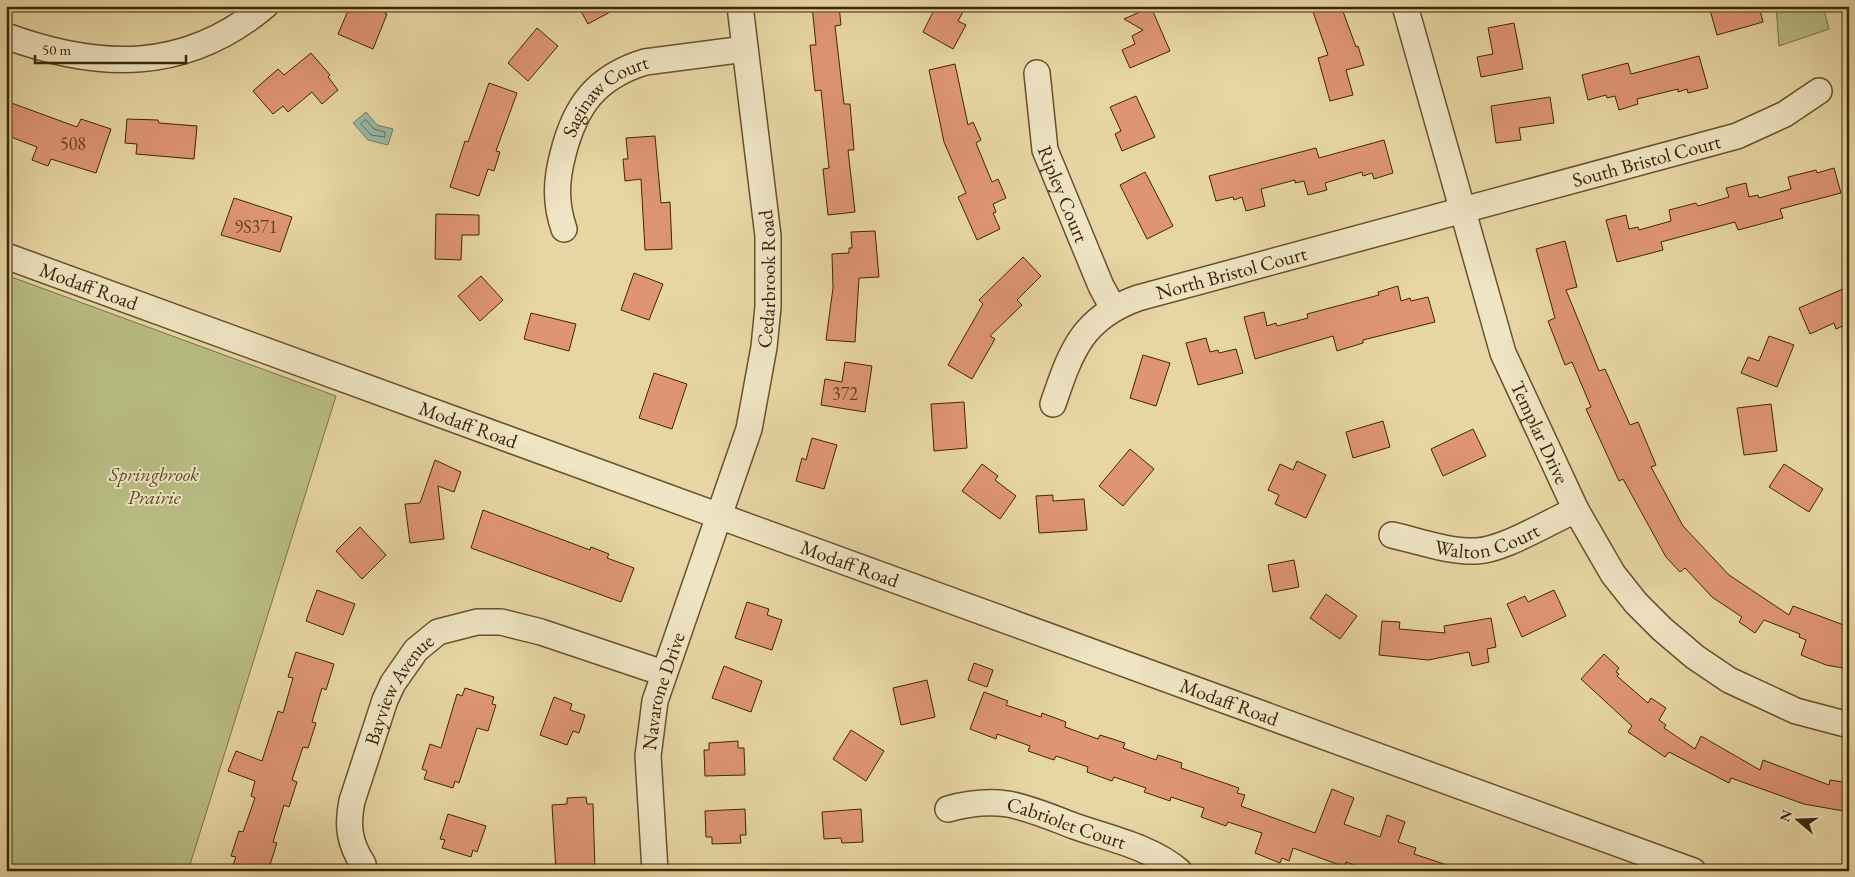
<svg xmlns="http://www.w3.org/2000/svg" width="1855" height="877" font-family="'EB Garamond',serif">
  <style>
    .green { fill: #b8bd83; stroke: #7b7144 }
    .water { fill: #97b9a5; stroke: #737e65 }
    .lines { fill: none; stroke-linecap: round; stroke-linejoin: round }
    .shore { stroke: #6a6f56; stroke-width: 1 }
    .building { fill: #df9574; stroke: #3e2506 }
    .minor-casing { stroke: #68512d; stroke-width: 28 }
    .minor { stroke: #efe4c3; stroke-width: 25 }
    .labels { text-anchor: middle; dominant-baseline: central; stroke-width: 4; stroke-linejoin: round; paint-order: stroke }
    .number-label { font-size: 18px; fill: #664122 }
    .street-label { font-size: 20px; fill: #3e2506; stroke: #efe4c3 }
    .park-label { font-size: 20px; font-style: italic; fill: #5c4b25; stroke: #efe4c3 }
  </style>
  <rect width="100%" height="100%" fill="#e7d6a3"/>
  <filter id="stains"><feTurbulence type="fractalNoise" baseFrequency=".004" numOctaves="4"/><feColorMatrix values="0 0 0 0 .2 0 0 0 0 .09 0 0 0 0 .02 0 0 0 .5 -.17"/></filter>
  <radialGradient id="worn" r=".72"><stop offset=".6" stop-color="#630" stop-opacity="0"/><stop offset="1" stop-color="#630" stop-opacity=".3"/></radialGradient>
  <!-- green -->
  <path class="green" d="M1776 6H1823L1829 29 1779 46Z
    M6 275 336 396 188 871H6Z"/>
  <!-- water -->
  <path class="water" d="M366 112 377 125 393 129 388 145 368 140 353 123Z"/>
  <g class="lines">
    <!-- shore -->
    <path class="shore" d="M366 120 374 129 385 132V137L371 135 361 124Z"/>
  </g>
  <!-- building -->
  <path class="building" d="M350 6H388L385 14H387L373 49 338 34Z
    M578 6H621L588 24Z
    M812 6H839L841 25 835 26 844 104H850L854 150H848L855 212 828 215 823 169 829 168 821 90 815 91 810 45H816Z
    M936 6H966L958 21 966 25 953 49 923 32Z
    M1311 6H1341L1356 47 1358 46 1364 65 1346 70 1353 95 1330 101 1318 58 1328 55Z
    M1709 6H1759L1763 22 1717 35Z
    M1151 7 1170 51 1130 68 1122 50 1135 44 1132 36 1143 30 1124 19Z
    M1514 23 1523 69 1481 77 1477 57 1493 54 1488 28Z
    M537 28 558 46 528 81 508 63Z
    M311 53 330 75 328 77 338 90 322 104 312 92 288 112 283 106 273 114 253 91 278 69 284 75Z
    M1699 56 1708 88 1688 93 1687 89 1678 92V89L1637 99 1638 104 1619 110 1615 96 1607 98 1606 95 1588 100 1582 75 1628 63 1631 74Z
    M955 64 968 125 973 122 981 140 976 143 992 182 998 179 1006 198 993 204 996 212 993 213 1000 229 977 240 958 197 966 193 944 142 929 70Z
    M489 83 517 93 496 151 500 152 494 171 488 169 479 196 450 187 465 141 468 142Z
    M1136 96 1155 137 1122 151 1115 134 1121 131 1110 107Z
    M1550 97 1554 123 1519 128 1521 140 1496 143 1491 106Z
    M6 101 77 127 81 119 111 129 96 173 51 159 48 166 32 160 37 147 6 135Z
    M127 119 158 120 159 123 197 126 194 159 136 154 137 144 125 143Z
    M655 136 661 203 670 202 672 249 645 250 641 179 625 181 623 159H628L626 138Z
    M1384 140 1393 173 1374 179 1372 173 1363 176 1362 172 1325 183 1327 190 1308 195 1304 181 1295 183V180L1261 189 1265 206 1246 211 1242 197 1234 200 1233 197 1216 201 1209 176 1316 148 1319 158Z
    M1834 168 1841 193 1780 209 1783 218 1738 230 1735 222 1661 242 1663 250 1617 262 1606 220 1626 215 1629 229 1638 227 1639 230 1671 221 1669 210 1696 203 1698 206 1729 197 1726 188 1746 183 1749 197 1758 195 1759 198 1791 189 1788 177 1816 170 1817 173Z
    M1145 172 1173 226 1147 239 1120 185Z
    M234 198 292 217 280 252 221 235Z
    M436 214 479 215V235H462L461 260 435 259Z
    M875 231 879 277 859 278 855 342 826 340 833 288 832 254 849 253V248H852L851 232Z
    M1565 241 1577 287 1566 290 1599 371 1605 369 1630 425 1638 422 1656 465 1651 467 1683 526 1729 575 1789 615 1793 606 1849 627V669L1826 665 1801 655 1806 640 1799 637 1800 634 1764 620 1755 633 1739 622 1742 617 1712 597 1685 568 1680 572 1666 557 1623 479 1619 481 1586 409 1591 407 1572 362 1565 365 1548 321 1555 318 1536 249Z
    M1023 257 1041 276 1017 300 1022 305 990 336 995 339 972 379 948 365 983 304 979 300Z
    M634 273 663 284 649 320 621 310Z
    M481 276 503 300 480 321 458 296Z
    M1398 286 1401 301 1410 298 1411 301 1428 297 1435 322 1363 340V343L1337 351 1333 336 1255 359 1244 317 1264 312 1267 326 1276 323 1277 326 1308 318 1307 314 1379 295 1378 292Z
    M1843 289 1849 302V323L1836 329 1834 323 1810 334 1799 308Z
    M531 313 576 324 569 351 524 339Z
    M1769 336 1794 345 1777 387 1741 373 1748 357 1759 361Z
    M1206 338 1210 352 1218 350 1219 353 1236 349 1243 373 1198 385 1186 343Z
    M1143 355 1170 363 1156 406 1130 398Z
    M845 362 872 366 865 412 821 405 825 379 842 382Z
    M654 373 687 384 672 429 639 418Z
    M964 402 967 448 934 451 931 404Z
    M1771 404 1777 451 1744 455 1737 408Z
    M1383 421 1390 447 1353 458 1346 432Z
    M1473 429 1486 456 1443 476 1431 449Z
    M812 438 837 445 824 489 796 481 802 458 806 460Z
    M1130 449 1154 469 1123 506 1099 486Z
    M435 460 461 472 454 492 438 486 444 539 410 543 405 504 420 503Z
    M1297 461 1326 475 1306 518 1275 504 1279 495 1268 490 1280 464 1293 470Z
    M982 464 998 476 995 480 1016 496 1000 519 962 491Z
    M1784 464 1823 489 1809 512 1769 487Z
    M1053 495V501L1084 499 1087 530 1039 533 1036 496Z
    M483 510 590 550 591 547 609 554 607 558 634 568 621 602 471 548Z
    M360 527 386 555 362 579 336 551Z
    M1294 560 1299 587 1273 592 1268 565Z
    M317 590 355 604 343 635 306 621Z
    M1554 590 1566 616 1522 637 1507 604 1525 596 1528 602Z
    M1326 594 1357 616 1340 639 1310 618Z
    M747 602 769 609 767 615 782 620 772 650 735 638Z
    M1491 618 1496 647 1487 649 1489 662 1472 666 1469 652 1428 660 1379 655 1382 621 1400 622 1399 629 1445 633 1444 626Z
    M296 652 334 664 326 690 322 688 312 722 316 723 308 748 303 747 292 780 297 782 289 807 284 805 273 842 277 843 268 871H252L233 865 236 857 231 856 239 831 243 832 255 798 251 796 255 781 228 771 236 751 262 761 278 711 283 713 293 678 288 677Z
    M1604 654 1619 668 1616 672 1619 674 1617 676 1648 703 1651 698 1666 708 1659 720 1666 725 1664 728 1695 749 1701 736 1760 770 1763 760 1829 785 1830 780 1849 783V812L1804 804 1731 778 1729 783 1669 752 1665 757 1628 732 1632 726 1581 679Z
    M974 663 993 670 987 687 968 680Z
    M724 666 762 681 751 712 712 698Z
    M927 680 935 717 901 725 893 688Z
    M465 688 494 697 492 704 496 705 488 731 477 728 459 783 455 781 453 788 424 779 427 771 422 769 430 744 441 748 457 694 462 696Z
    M984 692 1008 701 1006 705 1041 717 1042 713 1066 722 1065 727 1098 739 1100 735 1125 743 1123 748 1156 760 1158 755 1182 763 1181 768 1239 788 1237 793 1245 795 1241 806 1315 833 1332 789 1354 798 1344 824 1380 837 1387 815 1405 822 1398 842 1416 848 1414 854 1456 868V871H1370L1346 862 1345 867 1293 848 1289 861 1282 858 1280 863 1255 853 1262 833 1228 822 1226 826 1201 817 1204 808 1171 797 1170 801 1144 792 1146 788 1114 777 1112 781 1087 772 1088 767 1056 756 1054 760 1028 751 1030 746 997 734 996 739 970 729Z
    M554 697 572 704 570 710 585 715 579 733 573 731 567 745 540 735Z
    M851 730 884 751 866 781 833 759Z
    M738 741V748H744L745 775 705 776 704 750H709V743Z
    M586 797 587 804H593L595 871H556L552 805 567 804V798Z
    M745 809 746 835H740L741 843 712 844V837H706L705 811Z
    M861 809 863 842 842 843 841 838 824 839 822 812Z
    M448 814 486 826 477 852 473 850 471 857 442 848 445 840 440 839Z"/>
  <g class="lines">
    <!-- minor casing -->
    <g class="minor-casing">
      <g id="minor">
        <path id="s1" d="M1405 6 1503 353 1576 510 1613 574 1636 603 1662 629 1695 657 1729 680 1796 711 1849 725"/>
        <path d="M6 36C99 70 185 73 265 6"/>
        <path id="s2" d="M1037 73 1045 150 1101 286 1113 308"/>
        <path id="s3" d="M564 229C555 203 556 180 563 154 575 106 596 77 645 62L745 49"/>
        <path id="s4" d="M6 256 1693 871"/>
        <path id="s5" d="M1053 404C1071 351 1082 318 1138 298L1737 136 1785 114 1819 91"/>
        <path id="s6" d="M1392 535C1419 541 1448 552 1476 551 1504 550 1548 522 1576 510"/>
        <path id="s7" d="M948 809C969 803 987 801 1008 804 1030 808 1053 818 1074 826 1108 838 1151 847 1179 871"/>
        <path id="s8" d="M363 864C349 843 347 825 352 801L385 700 393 683 416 650 438 632 477 622H501L541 632 663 673"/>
        <path id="s9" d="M655 871 648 756 655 701 749 429 764 347 768 307V236L740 6"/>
      </g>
    </g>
    <!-- minor -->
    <use href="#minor" class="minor"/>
  </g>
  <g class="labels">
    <!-- number labels -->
    <g class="number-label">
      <text x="73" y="143">508</text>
      <text x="256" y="226">9S371</text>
      <text x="845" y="393">372</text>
    </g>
    <!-- street labels -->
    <g class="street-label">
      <text stroke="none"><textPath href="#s3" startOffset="152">Saginaw Court</textPath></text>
      <text stroke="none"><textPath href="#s5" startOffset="669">South Bristol Court</textPath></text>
      <text stroke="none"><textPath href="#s2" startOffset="125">Ripley Court</textPath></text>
      <text stroke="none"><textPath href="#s5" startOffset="239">North Bristol Court</textPath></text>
      <text stroke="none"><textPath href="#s9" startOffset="610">Cedarbrook Road</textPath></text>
      <text stroke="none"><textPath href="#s4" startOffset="88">Modaff Road</textPath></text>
      <text stroke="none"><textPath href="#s4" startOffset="492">Modaff Road</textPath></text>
      <text stroke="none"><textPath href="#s1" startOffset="448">Templar Drive</textPath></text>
      <text stroke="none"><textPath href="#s6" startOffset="98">Walton Court</textPath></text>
      <text stroke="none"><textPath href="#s4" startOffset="898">Modaff Road</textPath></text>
      <text stroke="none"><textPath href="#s9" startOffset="182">Navarone Drive</textPath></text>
      <text stroke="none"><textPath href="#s8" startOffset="188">Bayview Avenue</textPath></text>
      <text stroke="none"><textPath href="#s4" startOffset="1302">Modaff Road</textPath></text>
      <text stroke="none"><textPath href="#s7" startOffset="122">Cabriolet Court</textPath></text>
    </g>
    <!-- park labels -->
    <g class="park-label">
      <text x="154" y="474">Springbrook<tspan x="154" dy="23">Prairie</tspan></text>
    </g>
  </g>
  <!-- margin -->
  <rect width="1855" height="877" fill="none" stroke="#e7d6a3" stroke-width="25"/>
  <rect x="8" y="8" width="1840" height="862" fill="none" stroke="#3e2506" stroke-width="2.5"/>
  <rect x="12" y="12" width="1830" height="852" fill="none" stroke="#3e2506"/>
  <!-- north arrow -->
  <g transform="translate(1798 820) rotate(289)" stroke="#efe4c3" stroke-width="4" paint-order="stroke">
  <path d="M0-4L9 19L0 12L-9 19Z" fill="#3e2506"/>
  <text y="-8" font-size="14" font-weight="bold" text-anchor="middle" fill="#3e2506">N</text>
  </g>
  <!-- scale -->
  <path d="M35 55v8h151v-8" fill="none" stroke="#3e2506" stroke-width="2.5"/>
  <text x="42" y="55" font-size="15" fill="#3e2506" stroke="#efe4c3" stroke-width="4" paint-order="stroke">50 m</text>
  <rect width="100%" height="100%" filter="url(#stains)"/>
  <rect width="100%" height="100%" fill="url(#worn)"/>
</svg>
